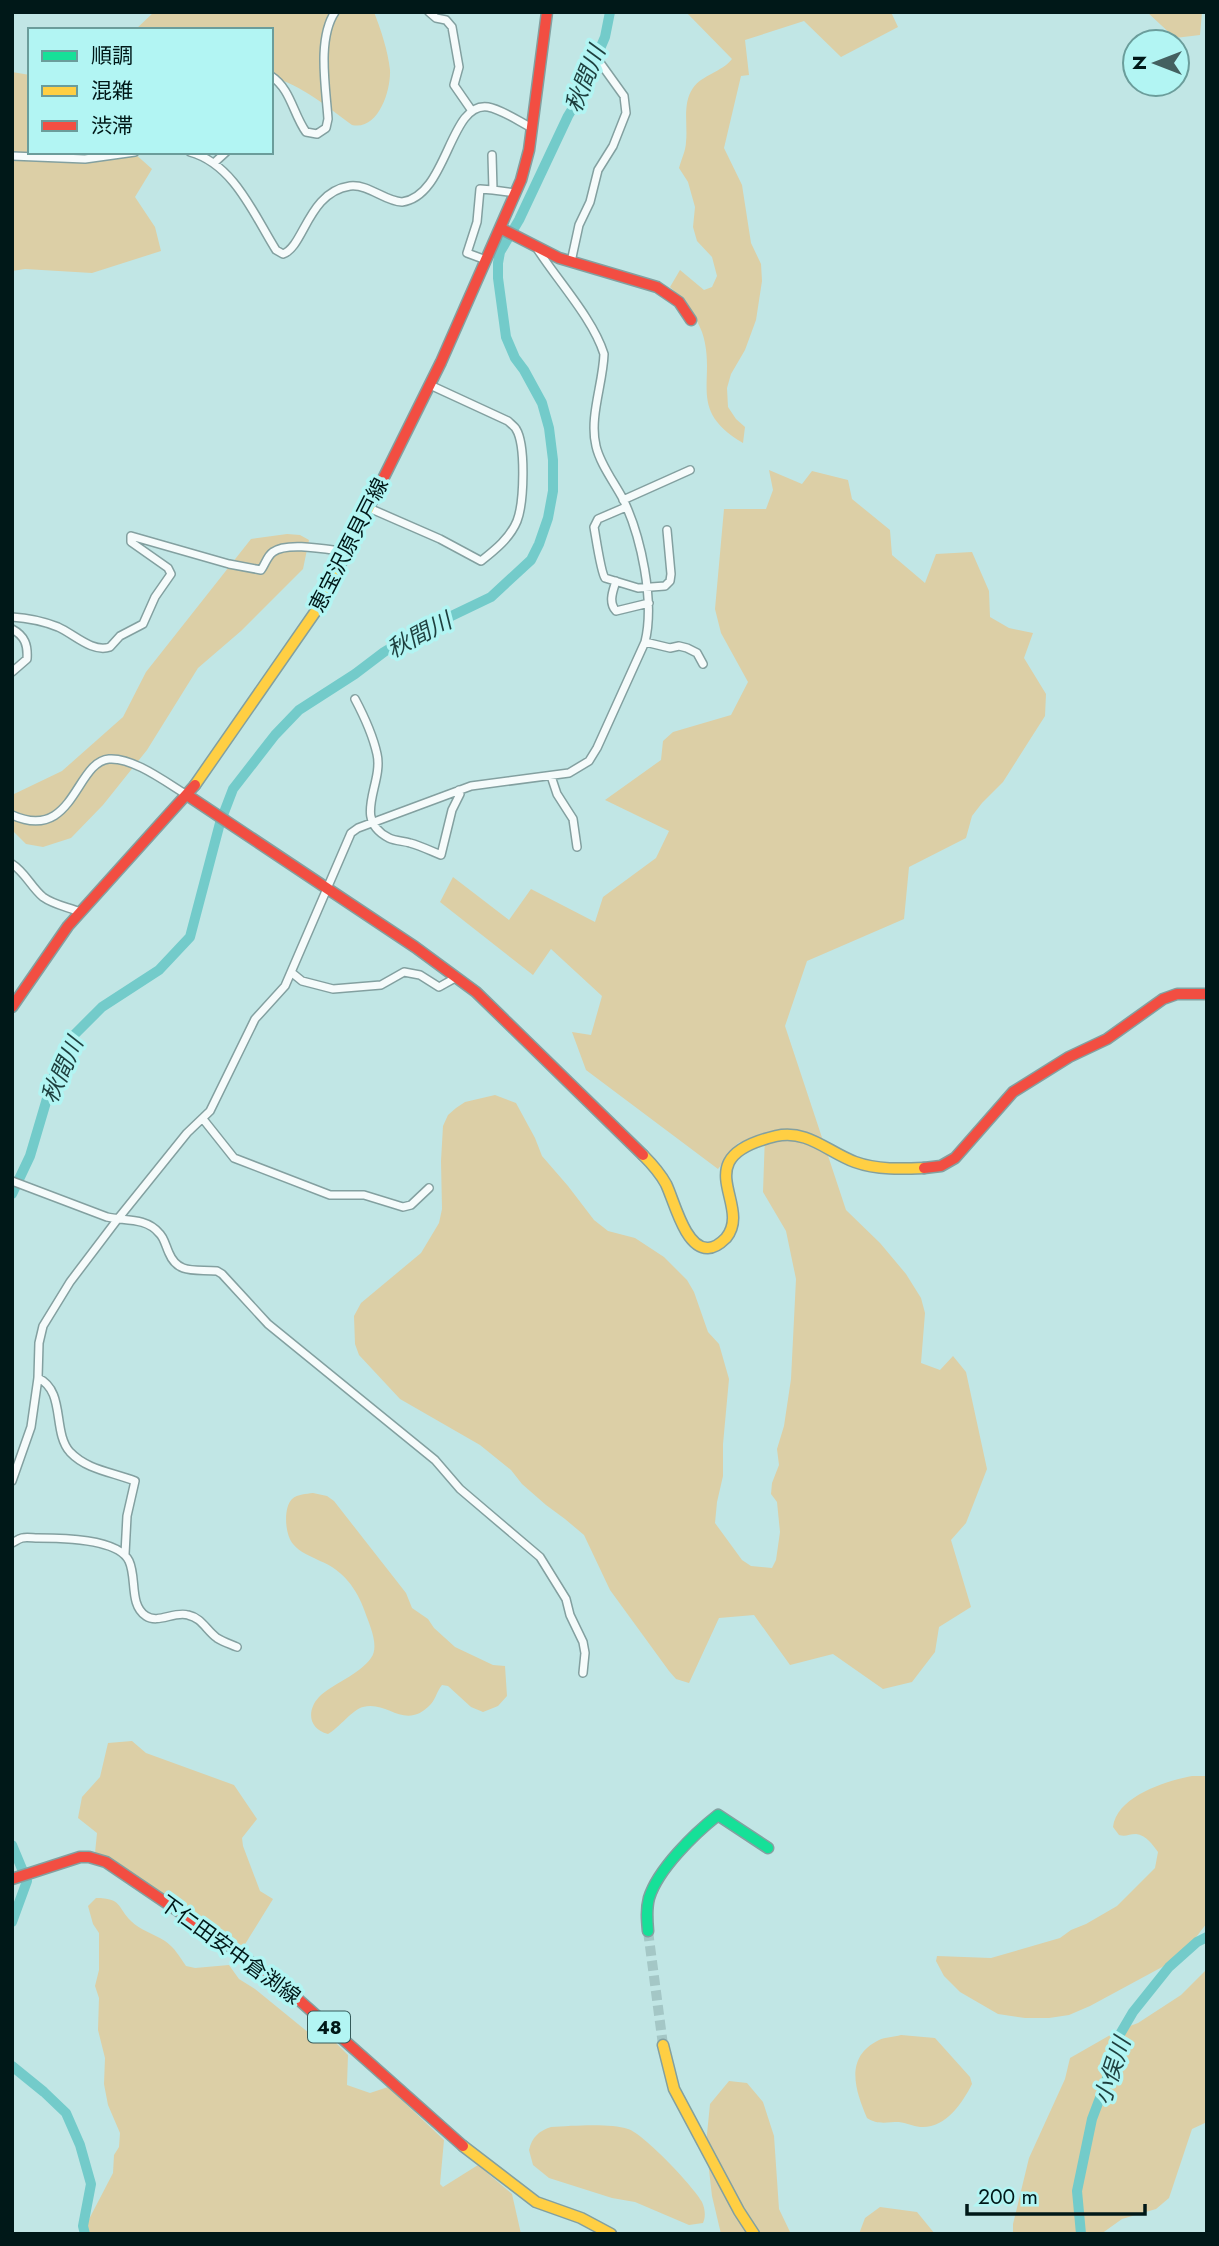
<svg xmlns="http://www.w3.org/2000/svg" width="1219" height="2246" font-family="Jost,'Noto Sans JP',sans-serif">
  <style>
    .green { fill: #dccfa6 }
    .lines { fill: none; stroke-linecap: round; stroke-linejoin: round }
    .river { stroke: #73cbca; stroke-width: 10 }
    .secondary-tunnel { stroke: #a4c7c6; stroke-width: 10; stroke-dasharray: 10 5; stroke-linecap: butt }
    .street-casing { stroke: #83a0a0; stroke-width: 10 }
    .fast-casing { stroke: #83a0a0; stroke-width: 13 }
    .slow-casing { stroke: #83a0a0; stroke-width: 13 }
    .jam-casing { stroke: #83a0a0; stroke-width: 13 }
    .street { stroke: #f6fbfb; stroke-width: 7 }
    .fast { stroke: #16e098; stroke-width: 10 }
    .slow { stroke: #ffcf43; stroke-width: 10 }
    .jam { stroke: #f24e42; stroke-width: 10 }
    .labels { text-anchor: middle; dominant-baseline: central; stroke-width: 7; stroke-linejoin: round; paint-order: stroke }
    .shield { fill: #b2f5f3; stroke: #355a5a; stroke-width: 2 }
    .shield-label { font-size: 19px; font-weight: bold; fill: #001818 }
    .street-label { font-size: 21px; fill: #001818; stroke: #b2f5f3 }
    .water-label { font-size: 23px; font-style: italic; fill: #1d3f3e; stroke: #b2f5f3 }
  </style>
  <rect width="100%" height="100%" fill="#c1e6e5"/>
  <!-- green -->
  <path class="green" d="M154 12H374C381 30 388 51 390 70 391 91 378 131 352 125 327 107 302 85 271 77V30H135Z
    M686 12H891L898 27 841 57 804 21 745 40 749 75 741 76 724 148 742 185 751 243 761 264 762 281 756 320 745 350 731 374 727 388 728 407 736 419 745 427 743 443C685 409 718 380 702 332 695 314 684 300 670 287L680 270 704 290 712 287 717 276 712 257 697 241 693 227 695 207 688 182 679 168C681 160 686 150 686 142 688 125 682 104 693 88 702 75 722 72 732 59Z
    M1147 12H1202L1200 35 1175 38Z
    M12 72 30 75V152H133L152 169 135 197 155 227 161 251 92 273 25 269 12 271Z
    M769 470 802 484 812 471 848 480 852 499 890 530 892 555 925 583 936 554 972 552 989 591 990 617 1009 628 1033 633 1024 658 1046 694 1045 716 1003 782 982 803 972 816 966 838 909 867 904 919 807 961 785 1026 846 1210 880 1243 906 1274 921 1298 925 1313 921 1363 940 1370 953 1356 966 1372 987 1469 966 1523 951 1540 971 1607 939 1627 935 1652 912 1682 883 1689 833 1654 790 1665 754 1615 719 1618 689 1683 676 1679 669 1671 610 1590 584 1535 565 1519 546 1505 522 1484 511 1470 480 1445 400 1399 359 1355 355 1344 354 1316 361 1303 421 1253 439 1223 442 1209 441 1161 443 1126 448 1115 456 1108 465 1102 495 1095 516 1103 535 1138 542 1156 568 1186 594 1220 608 1231 635 1238 664 1257 687 1280 694 1292 708 1332 719 1344 729 1379 723 1444V1476L717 1502 715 1523 742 1560 751 1566 772 1568 776 1560 780 1532 777 1502 771 1494 772 1483 779 1465 777 1449 784 1426 791 1379 796 1279 786 1231 763 1192 765 1134 738 1143 718 1169 586 1070 572 1032 591 1035 602 996 551 949 533 975 440 902 453 877 509 920 531 889 595 922 603 897 656 858 669 831 605 800 661 760 663 741 673 732 731 715 748 682 721 633 715 609 724 509H766L773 490Z
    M287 534 300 535 309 540 303 569 241 631 198 668 147 750 103 805 71 838 43 847 26 844 12 830V795L62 771 123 717 146 672 251 539Z
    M313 1493 327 1496 334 1501 406 1593 412 1608 428 1619 434 1628 455 1647 493 1665 505 1666 507 1696 498 1706 483 1712 471 1707 448 1686 442 1685C437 1691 436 1698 431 1704 405 1732 388 1700 363 1707 353 1709 339 1728 328 1734 309 1729 306 1711 319 1697 331 1685 360 1674 371 1658 380 1646 369 1624 365 1612 357 1589 343 1570 320 1561 311 1556 300 1553 293 1544 285 1535 283 1508 292 1499 298 1494 306 1494 313 1493Z
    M132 1741 146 1753 234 1785 257 1819 242 1838 243 1846 260 1891 273 1899 242 1949 95 1853 97 1833 78 1818 82 1797 100 1777 108 1743Z
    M1192 1776H1207V1923L1190 1945 1164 1966 1090 2006 1069 2015 1049 2018H1025L998 2014 960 1992 944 1976 936 1961 937 1956 991 1958 1060 1938 1071 1930 1086 1924 1117 1906 1155 1868 1158 1852C1153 1845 1146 1835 1136 1834 1129 1834 1126 1837 1119 1835L1113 1827C1117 1796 1166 1781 1192 1776Z
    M96 1898C122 1898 117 1907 131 1921 140 1930 154 1934 165 1941 175 1948 179 1956 186 1966L195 1968 229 1965 239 1979 255 1989 309 2033 315 2036 330 2037 348 2055 347 2085 370 2093 388 2087 444 2140 440 2184 443 2187 478 2165 512 2194 521 2234H89L86 2225 113 2173 114 2155 119 2147 120 2133 108 2105 104 2084 105 2058 98 2030 99 1998 95 1986 99 1970V1933L93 1924 88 1906Z
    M1207 1969V2122L1192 2129 1169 2198 1156 2209 1122 2219 1101 2234H1013V2224L1029 2158 1065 2079 1070 2058 1119 2030 1138 2023 1181 1995Z
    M901 2035 935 2038 970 2077 972 2084C962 2104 945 2129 920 2127 913 2126 906 2123 899 2122 887 2122 877 2125 867 2118 855 2090 844 2057 879 2040 885 2037 894 2037 901 2035Z
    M729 2081 747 2083 763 2102 774 2136 779 2209 791 2234H721L712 2196 706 2144 710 2104Z
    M551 2127C572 2126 610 2123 628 2129 643 2133 695 2188 702 2202 705 2209 706 2216 703 2223L689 2225 635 2202 612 2198 549 2178 533 2165 529 2150C532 2137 539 2131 551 2127Z
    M880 2207 917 2212 935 2234H859L865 2218Z"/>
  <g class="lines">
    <!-- river -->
    <path class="river" d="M12 1194 30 1156 54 1075 72 1037 102 1007 159 970 190 937 220 823 233 789 275 735 299 710 355 674 384 652 416 633 491 597 531 560 539 544 548 518 553 491V460L549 428 542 403 524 370 515 358 506 337 498 278V263L500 252 519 220 568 116 579 98 605 37 610 12
      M12 1845 27 1881 12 1922
      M12 2066 44 2092 66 2113 80 2145 91 2184 83 2226 85 2234
      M1081 2234 1077 2191 1092 2119 1106 2082 1116 2041 1133 2012 1169 1967 1197 1942 1207 1937"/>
    <!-- secondary-tunnel -->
    <path class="secondary-tunnel" d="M648 1931 663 2045"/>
    <!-- street casing -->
    <g class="street-casing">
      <path id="street" d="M429 12 436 18 446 20 452 27 459 67 454 85 472 111
        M271 76C291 89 293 114 306 132L317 134 326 128 328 119C326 88 317 39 335 12
        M190 152C234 164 254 215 276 250L283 254C304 247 308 192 350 186 369 184 384 201 402 202 448 196 449 101 488 107 501 109 520 122 532 128
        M492 155 493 190 515 193
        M12 156 85 159 135 152
        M214 163 226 152
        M486 260 467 253 477 222 480 189 493 190
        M571 262 579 225 590 202 598 170 613 146 626 113 624 96 601 64
        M623 500 690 470
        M626 507 598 519 594 527C596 538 601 573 605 578L638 588 665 586 670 581 671 574 667 530
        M369 508 440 539 481 561C495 550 510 538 517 521 524 503 526 445 516 429 515 427 510 423 508 421L430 385
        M616 581C613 591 608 602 616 611L649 603
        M12 617C28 618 43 621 58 627 74 634 92 653 110 647L120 636 143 624 155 597 171 574 168 568 131 542V536L229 564 261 570C265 565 267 556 273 552 287 541 330 550 347 552
        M12 629C25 636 28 645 27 659L12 672
        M645 642 670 648 679 646 687 648 697 653 703 664
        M355 699C364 716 373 736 377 754 384 784 351 819 389 838 395 841 404 841 410 843 421 846 431 851 441 855L452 810 460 794 459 790
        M551 776 557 794 573 819 577 847
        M12 815C74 843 75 762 109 759 133 757 167 783 187 795
        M12 864C25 872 31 887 43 897 54 905 68 907 80 912
        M291 972 302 981 333 989 381 985 404 972 420 975 439 987 457 977
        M203 1119 234 1158 330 1195H364L403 1207 411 1205 429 1188
        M12 1181 107 1217C123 1221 146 1217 159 1233 164 1237 166 1247 169 1253 178 1275 196 1269 217 1271L222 1274 268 1324 435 1460 460 1489 540 1557 566 1599 570 1615 583 1642 585 1653 583 1673
        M38 1378C66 1391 52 1432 70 1452 87 1470 112 1472 135 1481L127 1516 125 1554
        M12 1481 31 1427 38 1378 39 1343 43 1326 70 1282 117 1220 187 1133 210 1111 255 1019 285 986 351 833 358 828 471 786 569 773 589 761 597 748 645 642C655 601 641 536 623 499 614 482 600 464 596 446 589 417 603 384 604 354 593 319 558 281 538 250
        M12 1543C16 1541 18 1539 22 1538 26 1537 33 1538 38 1538 60 1538 118 1538 129 1561 137 1578 129 1605 146 1616 158 1624 174 1611 188 1615 202 1618 206 1630 217 1638 223 1642 230 1644 237 1647"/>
    </g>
    <!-- fast casing -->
    <g class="fast-casing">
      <path id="fast" d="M648 1931C647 1920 646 1909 649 1898 658 1869 694 1834 718 1815L768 1848"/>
    </g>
    <!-- slow casing -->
    <g class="slow-casing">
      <path id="slow" d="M195 785 320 605 380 485
        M643 1155C652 1164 660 1173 666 1184 674 1200 685 1249 708 1248 715 1248 721 1243 726 1238 754 1204 683 1158 776 1136 807 1129 828 1152 855 1162 877 1170 902 1169 924 1168
        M663 2045 674 2089 739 2211 754 2234
        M463 2146 536 2202 581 2218 611 2234"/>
    </g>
    <!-- jam casing -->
    <g class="jam-casing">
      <path id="jam" d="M500 228 559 258 657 287 679 302 691 320
        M380 485 441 362 521 180 529 150 547 12
        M187 795 415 947 476 992 643 1155
        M12 1007 68 926 195 785
        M924 1168 941 1166 955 1158 1013 1092 1069 1057 1107 1039 1163 999 1177 994H1207
        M12 1879 80 1857H89L106 1862 224 1942 290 1992 463 2146"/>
    </g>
    <!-- street -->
    <use href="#street" class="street"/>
    <!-- fast -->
    <use href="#fast" class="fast"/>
    <!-- slow -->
    <use href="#slow" class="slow"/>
    <!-- jam -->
    <use href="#jam" class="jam"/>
  </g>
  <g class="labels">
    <!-- shield labels -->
    <rect class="shield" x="308" y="2011.5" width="42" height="31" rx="5"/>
    <g class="shield-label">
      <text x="329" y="2027">48</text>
    </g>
    <!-- street labels -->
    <g class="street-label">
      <text transform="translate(349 545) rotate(-63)">恵宝沢原貝戸線</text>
      <text transform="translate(230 1950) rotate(36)">下仁田安中倉渕線</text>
    </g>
    <!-- water labels -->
    <g class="water-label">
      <text transform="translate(585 79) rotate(-68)">秋間川</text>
      <text transform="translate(419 635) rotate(-28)">秋間川</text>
      <text transform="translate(62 1070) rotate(-66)">秋間川</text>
      <text transform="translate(1112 2071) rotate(-72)">小俣川</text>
    </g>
  </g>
  <!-- border -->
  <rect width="1219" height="2246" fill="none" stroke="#001818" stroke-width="28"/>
  <!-- legend -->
  <rect x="28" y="28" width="245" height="126" fill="#b2f5f3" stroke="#6b9d9b" stroke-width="2"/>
  <rect x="42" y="51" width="35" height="10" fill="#16e098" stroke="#6b9d9b" stroke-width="2"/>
  <text x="91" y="63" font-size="21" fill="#001818">順調</text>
  <rect x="42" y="86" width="35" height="10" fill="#ffcf43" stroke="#6b9d9b" stroke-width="2"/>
  <text x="91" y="98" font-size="21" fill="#001818">混雑</text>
  <rect x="42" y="121" width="35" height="10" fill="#f24e42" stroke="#6b9d9b" stroke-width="2"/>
  <text x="91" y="133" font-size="21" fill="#001818">渋滞</text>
  <!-- north arrow -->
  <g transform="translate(1156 63) rotate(270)"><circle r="33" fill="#b2f5f3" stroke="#6b9d9b" stroke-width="2"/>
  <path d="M0-5L12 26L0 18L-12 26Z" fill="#446060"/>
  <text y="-10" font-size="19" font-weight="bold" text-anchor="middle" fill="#001818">N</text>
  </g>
  <!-- scale -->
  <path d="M967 2204v10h178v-10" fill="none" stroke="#001818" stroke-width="3.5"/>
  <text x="978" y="2204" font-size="21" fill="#001818" stroke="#b2f5f3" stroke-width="5" paint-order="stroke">200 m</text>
</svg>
